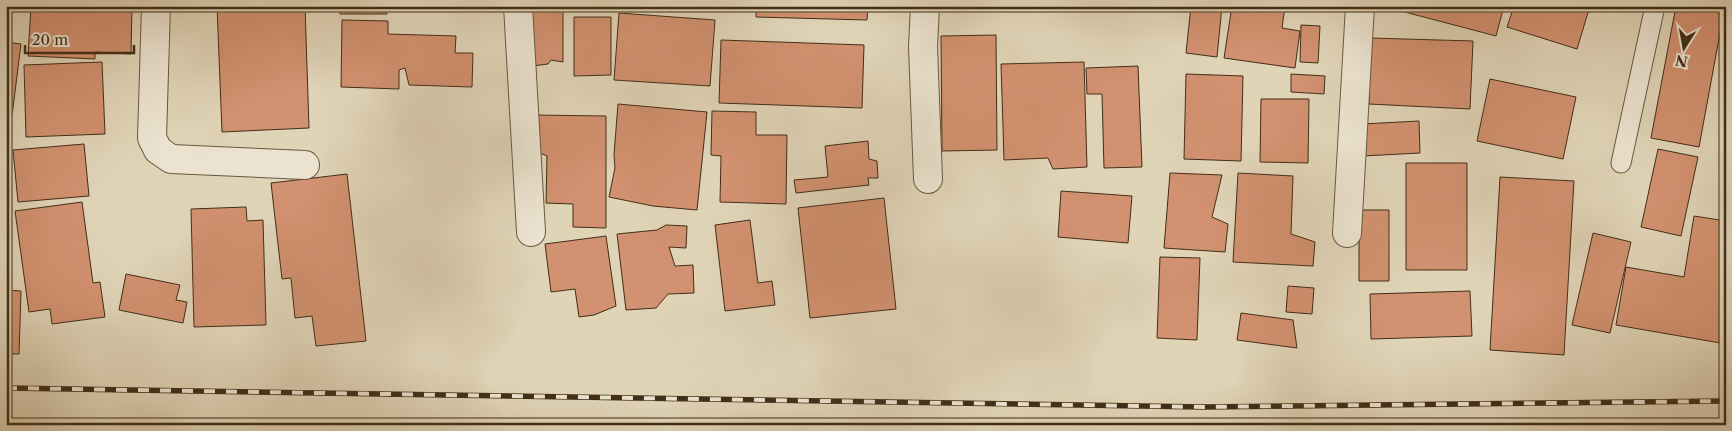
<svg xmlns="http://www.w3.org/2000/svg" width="1732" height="431" font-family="'Libre Caslon Text',serif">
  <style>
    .building { fill: #d29170; stroke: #412e17 }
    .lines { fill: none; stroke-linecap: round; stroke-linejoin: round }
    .lane-casing { stroke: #69583f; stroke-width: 21 }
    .street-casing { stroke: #69583f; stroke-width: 30 }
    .lane { stroke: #ebe3d0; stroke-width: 19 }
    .street { stroke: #ebe3d0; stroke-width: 28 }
    .rail-casing { stroke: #412e17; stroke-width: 5.5 }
    .rail { stroke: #ebe3d0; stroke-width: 4; stroke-dasharray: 11; stroke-linecap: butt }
  </style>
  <rect width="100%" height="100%" fill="#e0d4b7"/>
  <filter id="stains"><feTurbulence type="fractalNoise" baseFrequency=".004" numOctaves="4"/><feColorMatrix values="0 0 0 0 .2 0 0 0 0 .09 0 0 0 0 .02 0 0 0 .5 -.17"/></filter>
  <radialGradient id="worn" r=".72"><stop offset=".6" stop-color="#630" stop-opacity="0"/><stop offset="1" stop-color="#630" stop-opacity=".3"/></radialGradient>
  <!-- building -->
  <path class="building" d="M31 6H132L131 54 95 52V59L28 56Z
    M217 6H305L309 128 222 132Z
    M340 6H387V14H340Z
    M625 6H710V8L625 9Z
    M756 6H868L867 20 756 17Z
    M1191 6H1222L1217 57 1186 53Z
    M1232 6H1285L1282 28 1300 31 1295 68 1224 58Z
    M1382 6H1504L1496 36Z
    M1514 6H1590L1577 49 1507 27Z
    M1676 6H1725L1699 147 1651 138Z
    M542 8 563 11V62L551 60 548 64 525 67 519 10Z
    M619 13 715 20 710 86 614 80Z
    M574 17H611V75L574 76Z
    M342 20 388 21V34L456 36 455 53H473L472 87 409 85 405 68 399 70V89L341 87Z
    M1301 25 1320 26 1318 63 1300 62Z
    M996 35 997 150 942 151 941 36Z
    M1371 38 1473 41 1470 109 1369 104Z
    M721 40 864 45 862 108 719 103Z
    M6 42 21 44 12 116 6 115Z
    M102 62 105 134 26 137 24 65Z
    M1084 62 1087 167 1053 169 1048 158 1004 160 1001 64Z
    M1138 66 1142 167 1104 168 1102 94H1087L1086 68Z
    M1186 74 1243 76 1241 161 1184 159Z
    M1291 74 1325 76 1324 94 1291 92Z
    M1490 79 1576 97 1563 159 1477 141Z
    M1261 99H1309L1308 163 1260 162Z
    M618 104 707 112 697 210 653 206 609 197 615 168 614 155Z
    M712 111 756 112V135H787L786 204 720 202 721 156 711 155Z
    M534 115 606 116V228L573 227V204L546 203 547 156 533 150Z
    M1419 121 1420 153 1363 156 1362 124Z
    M868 141 869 159 877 161 878 178H868L869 185 796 193 794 180 828 177 825 146Z
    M84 144 89 196 18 202 13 150Z
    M1658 149 1698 157 1681 236 1641 227Z
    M6 155H10L8 226H6Z
    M1406 163H1467V270H1406Z
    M1170 173 1222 175 1212 217 1228 224 1225 252 1164 248Z
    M1238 173 1293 176 1291 234 1315 242 1313 266 1233 262Z
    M347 174 366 341 316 346 312 316 295 318 291 278 282 279 271 183Z
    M1500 177 1574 181 1564 355 1490 350Z
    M1061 191 1132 196 1128 243 1058 237Z
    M884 198 896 309 810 318 798 208Z
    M82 202 93 283 100 282 105 317 52 324 50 309 29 312 15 211Z
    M246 207 247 221 263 220 266 325 194 327 191 209Z
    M1359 210H1389V281H1359Z
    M1694 216 1726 221V344L1616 325 1626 267 1684 277Z
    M750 220 758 283 772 281 775 305 725 311 715 225Z
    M666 225 687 226 686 248 669 247 675 266 693 265 694 293 668 294 656 308 626 310 617 234 657 230Z
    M1593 233 1631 242 1610 333 1572 325Z
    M606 236 616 306 594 315 579 317 575 289 551 292 545 244Z
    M1160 257 1200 258 1197 340 1157 338Z
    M126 274 180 285 176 300 187 302 183 323 119 310Z
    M1288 286 1314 288 1312 314 1286 312Z
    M6 290 21 291 19 354H6Z
    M1470 291 1472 336 1371 339 1370 294Z
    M1241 313 1293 320 1297 348 1237 340Z"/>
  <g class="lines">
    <!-- lane casing -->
    <g class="lane-casing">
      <path id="lane" d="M1621 163 1655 6"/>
    </g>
    <!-- street casing -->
    <g class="street-casing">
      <path id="street" d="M156 6 152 138 158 150 171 159 305 165
        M518 6 531 232
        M925 6 923 47 928 179
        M1347 233 1360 6"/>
    </g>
    <!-- lane -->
    <use href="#lane" class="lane"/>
    <!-- street -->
    <use href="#street" class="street"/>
    <!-- rail casing -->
    <g class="rail-casing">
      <path id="rail" d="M6 388 1203 407 1726 401"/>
    </g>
    <!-- rail -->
    <use href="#rail" class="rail"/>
  </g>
  <!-- margin -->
  <rect width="1732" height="431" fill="none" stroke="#e0d4b7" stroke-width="25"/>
  <rect x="8" y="8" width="1717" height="416" fill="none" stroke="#412e17" stroke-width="2.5"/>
  <rect x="12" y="12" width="1707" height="406" fill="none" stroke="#412e17"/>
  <!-- north arrow -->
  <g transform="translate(1684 48) rotate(191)" stroke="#ebe3d0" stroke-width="4" paint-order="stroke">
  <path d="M0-4L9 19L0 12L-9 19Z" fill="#412e17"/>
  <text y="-8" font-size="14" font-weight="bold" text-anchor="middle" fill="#412e17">N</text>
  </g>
  <!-- scale -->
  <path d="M25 45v8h109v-8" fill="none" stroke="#412e17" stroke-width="2.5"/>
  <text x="32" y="45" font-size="15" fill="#412e17" stroke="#ebe3d0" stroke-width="4" paint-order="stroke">20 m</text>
  <rect width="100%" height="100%" filter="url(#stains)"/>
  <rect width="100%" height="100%" fill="url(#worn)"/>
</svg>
